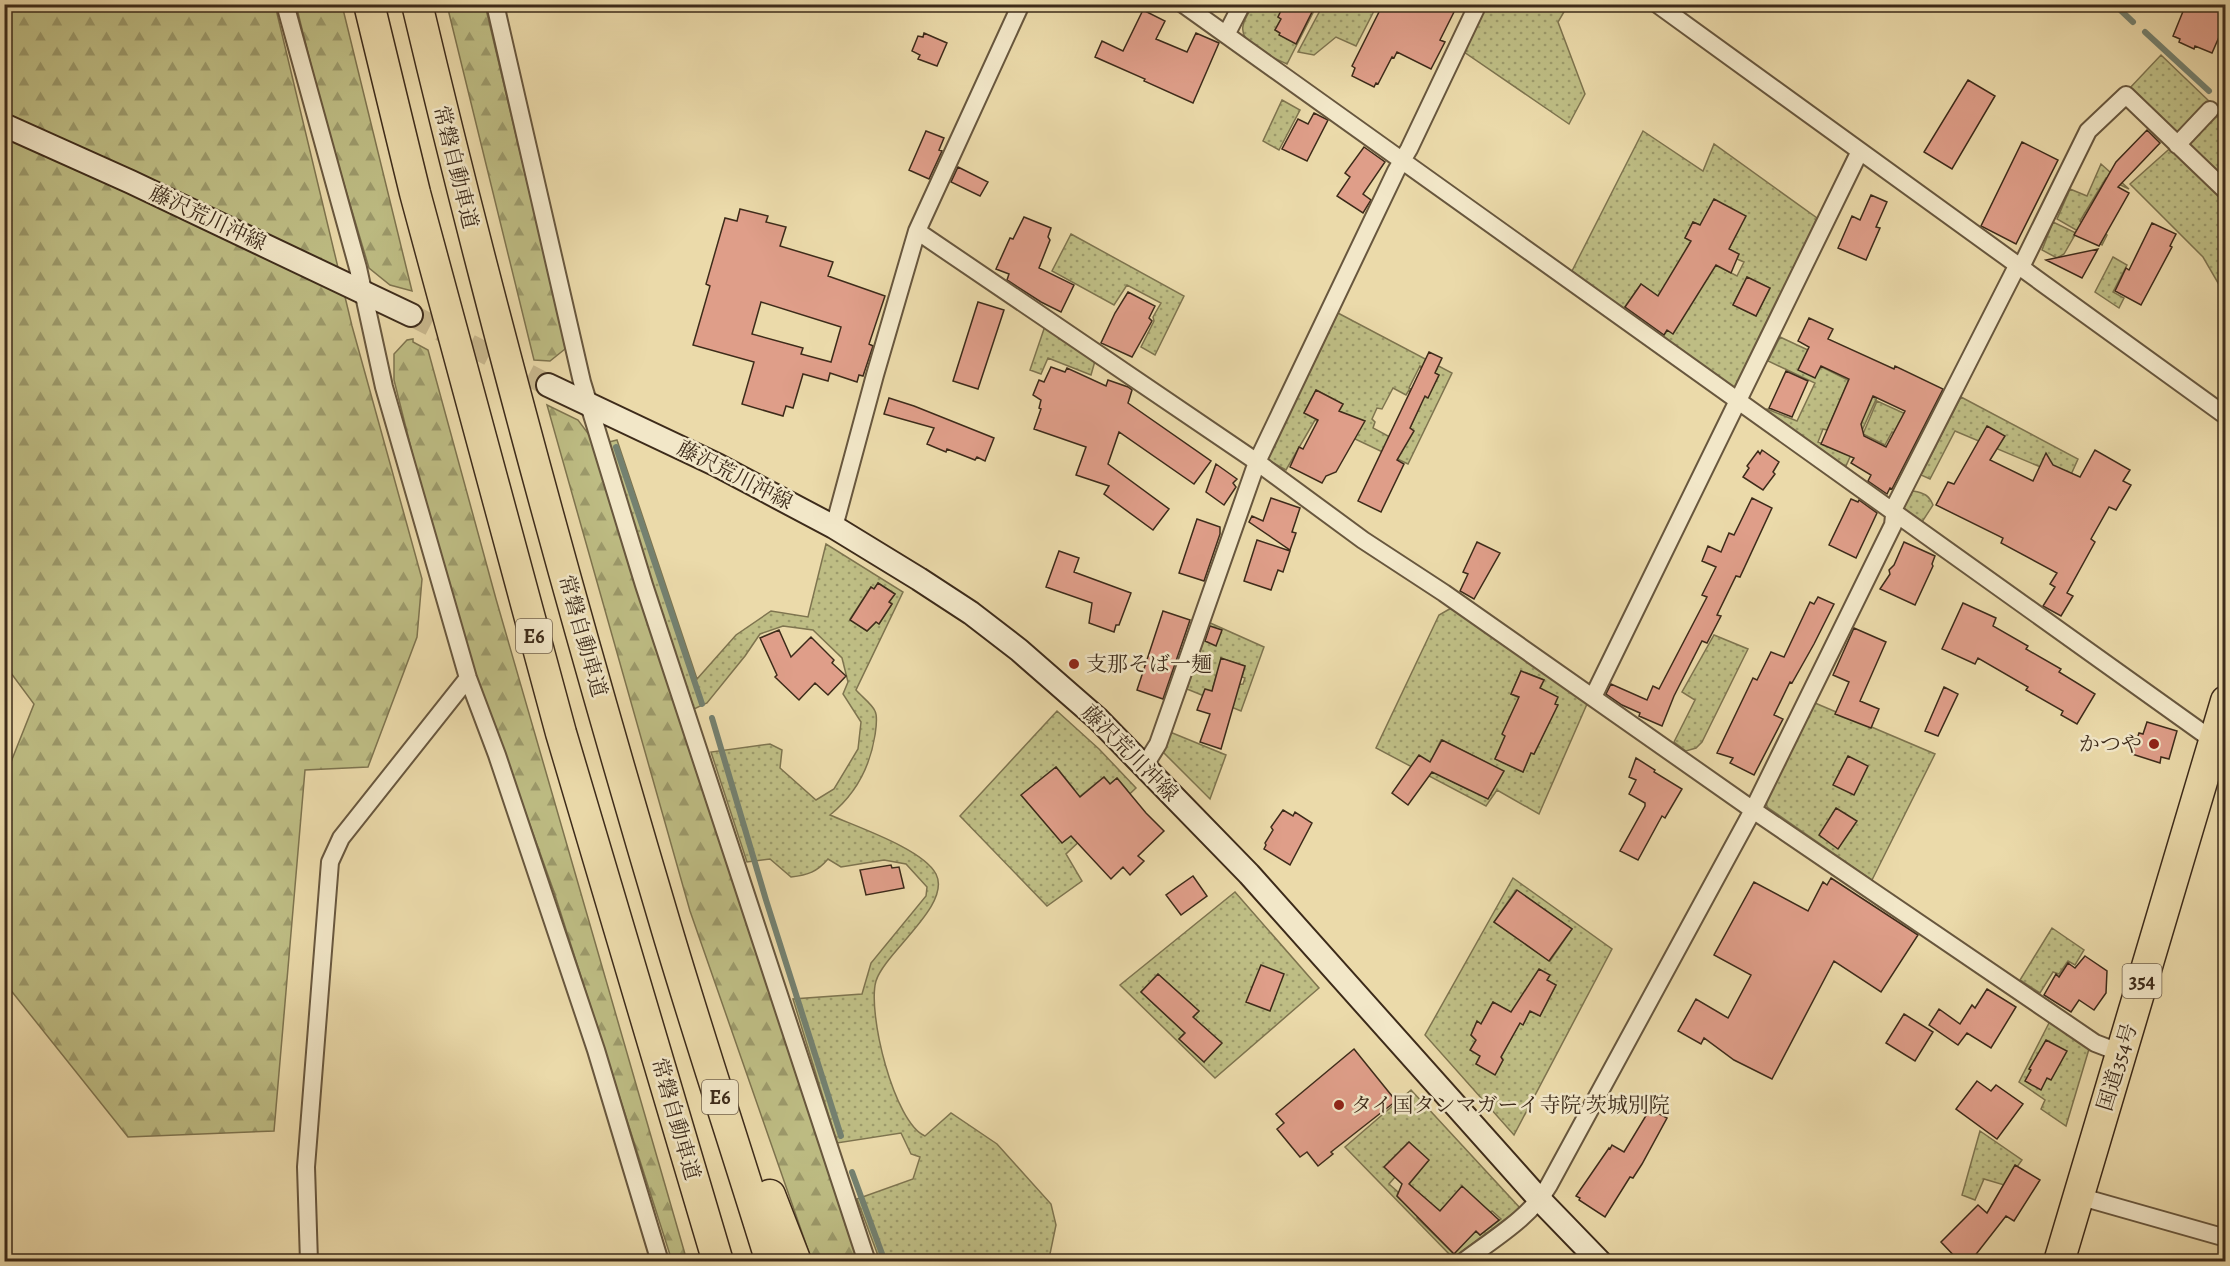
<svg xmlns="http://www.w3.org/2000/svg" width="2230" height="1266" font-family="Alegreya,'Noto Serif JP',serif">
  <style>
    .grass { fill: url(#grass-dots); stroke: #7e744f; stroke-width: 1.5; fill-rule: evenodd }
    .forest { fill: url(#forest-firs); stroke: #7e744f; stroke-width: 1.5 }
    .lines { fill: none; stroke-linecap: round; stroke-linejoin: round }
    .stream { stroke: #748170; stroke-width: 6 }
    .building { fill: #df9e89; stroke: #3d2b1a; stroke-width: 1.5; fill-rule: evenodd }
    .secondary-tunnel { stroke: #c8b78d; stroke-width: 22; stroke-dasharray: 22 11; stroke-linecap: butt }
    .street-casing { stroke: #68573e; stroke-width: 20 }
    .secondary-casing { stroke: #3d2b1a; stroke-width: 26 }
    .highway-casing { stroke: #3d2b1a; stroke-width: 33 }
    .street { stroke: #f2e7c8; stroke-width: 16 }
    .secondary { stroke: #f2e7c8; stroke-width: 22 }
    .highway { stroke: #ebdaaa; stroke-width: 30 }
    .poi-dot { fill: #8f2418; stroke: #f2e7c8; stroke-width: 2 }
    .labels { text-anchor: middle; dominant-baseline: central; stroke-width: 5; stroke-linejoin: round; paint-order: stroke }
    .shield { fill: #f2e7c8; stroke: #73634e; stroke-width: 1.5 }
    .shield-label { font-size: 20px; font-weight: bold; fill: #3d2b1a }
    .street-label { font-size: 21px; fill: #3d2b1a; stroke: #f2e7c8 }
    .poi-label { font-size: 21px; fill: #3d2b1a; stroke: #f2e7c8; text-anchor: start }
  </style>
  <defs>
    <pattern id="grass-dots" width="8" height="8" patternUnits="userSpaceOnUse" patternTransform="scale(1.5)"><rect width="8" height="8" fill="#bebd84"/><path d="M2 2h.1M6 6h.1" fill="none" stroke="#9c9a6b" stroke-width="1.8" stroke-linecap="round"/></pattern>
    <pattern id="forest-firs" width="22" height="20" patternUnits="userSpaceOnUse" patternTransform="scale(1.5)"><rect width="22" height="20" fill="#bebd84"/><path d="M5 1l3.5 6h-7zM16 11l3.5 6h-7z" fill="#9c9a6b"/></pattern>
  </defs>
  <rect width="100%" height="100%" fill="#ebdaaa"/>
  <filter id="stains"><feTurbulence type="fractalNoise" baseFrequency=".00333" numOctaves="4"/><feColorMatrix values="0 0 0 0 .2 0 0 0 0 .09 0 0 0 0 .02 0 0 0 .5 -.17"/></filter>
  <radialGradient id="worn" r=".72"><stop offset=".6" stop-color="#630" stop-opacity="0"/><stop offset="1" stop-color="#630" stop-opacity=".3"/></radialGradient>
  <!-- grass -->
  <path class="grass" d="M1253 5H1288L1278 17 1281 19 1275 30 1296 43 1317 5 1287 64C1274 58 1239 45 1243 26 1244 19 1250 11 1253 5Z
    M1323 5 1377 4V5L1356 46 1336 37 1314 55 1298 52Z
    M1486 5H1568L1558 22 1585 94 1569 124 1464 52Z
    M2161 55 2211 103 2177 138 2128 90Z
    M1282 100 1300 110 1279 150 1263 141Z
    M2213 110 2225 121V295L2203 257 2130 184Z
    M1643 131 1703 171 1714 144 1817 218 1737 393 1572 271ZM1745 216 1729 249 1739 254 1737 259 1744 262 1737 276 1687 250 1691 241 1685 238 1693 222 1700 225ZM1747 277 1770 288 1756 316 1733 305ZM1641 284 1658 296 1660 293 1679 313 1663 336 1624 308Z
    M2101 164 2129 189 2106 178 2080 221 2107 235 2102 245 2057 219 2070 189 2087 196Z
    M2053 222 2076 233 2064 254 2057 258 2042 250Z
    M1071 234 1184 296 1155 355 1141 347 1154 321 1153 317 1161 303 1127 285 1114 305 1052 271Z
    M2113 257 2127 265 2113 292 2124 298 2119 308 2095 292Z
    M1336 312 1452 373 1408 464 1315 420 1286 470 1268 460 1265 455ZM1420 366 1439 375 1427 398 1409 388ZM1393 388 1406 395 1409 390 1417 395 1421 404 1410 428 1413 431 1399 442 1373 428 1375 422 1372 419 1377 408 1382 409ZM1316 390 1343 404 1331 427 1304 413Z
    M1045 326 1095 361 1091 375 1048 358 1041 374 1030 370Z
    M1780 337 1825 358 1822 367 1878 395 1845 468 1792 429 1765 413 1767 409 1797 421 1815 383 1768 361ZM1846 387V454L1818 442 1823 429 1827 430Z
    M1961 397 2078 459 2069 479 1955 431 1930 479 1921 475Z
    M1877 401 1930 425 1920 445 1892 432 1885 445 1863 434Z
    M617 440 697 679 736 635 771 611 808 617 826 544 903 592 856 690C861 696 872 704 875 711 878 717 876 728 875 735 870 767 856 794 830 815 857 827 923 849 936 874 952 905 885 952 876 981 867 1012 894 1123 925 1136L951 1113 997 1144 1051 1204 1056 1225 1050 1254 1045 1261H880L857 1199 913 1179 920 1157 911 1154 901 1133 837 1143 793 999 862 994 871 963 926 896 927 887 906 864 884 860 841 867 828 859C817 872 808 875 791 877L770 859 747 862 711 752 770 744 782 750 780 768 816 800 834 789 858 749 861 722 843 694 848 682 842 658 813 630 783 626 760 634 745 656 707 703 694 709 652 583 609 442ZM878 583 895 594 889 602 892 604 879 624 876 622 867 631 850 619 871 587 874 589Z
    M1913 491C1924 493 1929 495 1933 505L1922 522 1906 511 1903 507 1909 494Z
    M1453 607 1587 704 1539 814 1497 790 1486 806 1376 748 1439 615ZM1521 671 1544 680 1533 704 1511 694ZM1550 720 1534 754 1506 741 1507 737ZM1441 740 1484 761 1469 790 1427 769ZM1503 742 1530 755 1523 772 1495 759Z
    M1208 622 1264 647 1241 711 1187 689ZM1226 660 1245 666 1242 677 1245 678 1243 684 1213 687 1219 668Z
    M1714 635 1748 649 1702 742 1696 748 1686 751 1674 742 1695 700 1682 692Z
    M1815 703 1935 754 1872 880 1767 807 1766 800Z
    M1057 711 1099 749 1136 788 1066 854 1082 881 1047 906 960 816ZM1056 767 1074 789 1070 792 1022 795ZM1104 777 1110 784 1117 778 1127 790 1074 801Z
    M1170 732 1226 755 1210 799 1163 752Z
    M1513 878 1612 949 1514 1135 1425 1035ZM1516 890 1572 929 1550 961 1494 922ZM1537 976 1556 985 1540 1016 1530 1011 1523 1024 1520 1023 1501 1057 1503 1060 1495 1074 1476 1064 1480 1056 1476 1040 1471 1035 1477 1022 1481 1024 1493 1002 1517 1016Z
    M1235 892 1319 988 1215 1078 1120 985ZM1158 974 1199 1011 1182 1030 1141 992ZM1196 1020 1204 1062 1179 1039Z
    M2052 928 2084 950 2075 965 2068 961 2059 974 2053 972 2040 993 2020 980Z
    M2050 1021 2089 1049 2066 1126 2041 1109 2045 1100 2019 1082Z
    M1411 1090 1520 1208 1453 1258 1345 1147ZM1409 1142 1428 1160 1409 1184 1413 1187 1401 1200 1397 1196 1398 1192 1389 1184 1395 1177 1385 1167ZM1462 1187 1489 1214 1492 1211 1501 1219 1480 1235 1470 1226 1466 1241 1454 1254 1417 1218 1430 1203 1440 1211Z
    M1980 1131 2022 1160 2004 1185 1984 1179 1975 1200 1962 1195Z"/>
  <!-- forest -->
  <path class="forest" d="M5 5H275L352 326 422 579 417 637 368 767 305 770 274 1131 128 1137 5 983V777L34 704 5 665Z
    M296 5H342L412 291 390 285 369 268 324 117Z
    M447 5H485L563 333 565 349 550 361 534 360Z
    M413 339V342L428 350 496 599 687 1261H672L554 892 467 649 419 480 394 380V354L407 340Z
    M547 405 578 420 590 436 795 1071 861 1261H812L806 1244 690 911Z"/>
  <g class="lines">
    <!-- stream -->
    <path class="stream" d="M2114 4 2133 22
      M2145 32 2209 91
      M616 447 702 704
      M712 718 766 900 841 1136
      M852 1172 885 1262"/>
  </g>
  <!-- building -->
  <path class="building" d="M1284 4H1316L1296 44 1279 35 1280 33 1275 30 1281 19 1278 17Z
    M1383 4H1458L1440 40 1445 42 1431 69 1397 52 1394 58 1392 57 1378 84 1376 83 1374 87 1352 76 1355 68 1352 66Z
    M2186 4H2226V21L2212 53 2195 46 2194 49 2179 42 2180 39 2173 36Z
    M1143 10 1165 21 1156 39 1187 52 1196 33 1219 43 1193 103 1144 81 1145 79 1095 57 1102 41 1123 51Z
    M924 33 947 43 937 66 918 59 920 55 912 51 918 36 923 37Z
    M1968 80 1995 96 1952 169 1924 152Z
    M1314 113 1328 120 1307 161 1282 149 1298 119 1308 124Z
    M2147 130 2160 143 2118 187 2129 193 2099 246 2074 235 2116 162Z
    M926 131 944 138 939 150 942 151 929 179 909 170Z
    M2022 142 2058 160 2016 244 1981 226Z
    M1364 147 1385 162 1363 194 1371 200 1363 213 1337 196 1350 177 1345 173Z
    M958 167 988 182 980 196 951 182Z
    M1871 195 1887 202 1876 227 1880 228 1866 260 1838 248 1852 216 1860 220Z
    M1714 199 1746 216 1729 249 1739 254 1731 273 1716 265 1673 334 1667 330 1664 335 1625 307 1641 284 1658 296 1691 241 1685 238 1693 222 1700 225Z
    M740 209 768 216 766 222 786 227 780 246 833 262 828 276 885 296 869 344 873 346 863 376 859 375 857 382 830 373 828 381 803 374 793 408 786 406 783 416 742 404 754 362 693 345 710 286 706 284 725 218 737 221ZM761 302 841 327 831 362 801 354 803 348 752 334Z
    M1024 217 1051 228 1048 237 1050 240 1039 268 1074 285 1061 312 1041 302 1007 280 1009 274 996 269 1010 238 1013 239Z
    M2152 223 2176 234 2170 246 2172 247 2141 305 2115 291 2126 268 2129 270Z
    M2098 249 2082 278 2046 260Z
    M1747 277 1770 288 1756 316 1733 305Z
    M1128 292 1155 306 1149 318 1152 321 1132 357 1101 343 1115 313Z
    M978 302 1004 310 978 389 953 381Z
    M1809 318 1833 329 1828 339 1894 369 1895 366 1943 389 1892 489 1890 488 1887 494 1868 481 1871 475 1851 463 1854 458 1821 444 1849 379 1821 366 1815 378 1798 370 1809 347 1798 341ZM1873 396 1905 411 1886 447 1864 436 1861 424Z
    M1429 352 1442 358 1435 373 1439 375 1428 398 1425 396 1410 428 1414 431 1397 460 1404 464 1381 512 1358 501Z
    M1051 367 1065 372 1067 368 1106 386 1108 380 1128 387 1132 390 1128 403 1211 461 1194 484 1119 432 1108 464 1169 509 1153 530 1104 494 1109 486 1076 475 1086 447 1034 429 1041 409 1039 408 1041 400 1033 395 1039 380 1044 382Z
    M1786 371 1808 381 1792 417 1769 408Z
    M1316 390 1343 404 1339 411 1365 421 1336 472 1326 476 1322 483 1290 467 1299 447 1303 449 1318 420 1304 413Z
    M889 398 914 406 994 438 985 461 977 457 975 460 947 449 946 452 927 444 934 428 884 414Z
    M1987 426 2005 436 1990 460 2033 481 2046 453 2053 465 2080 477 2095 450 2130 470 2123 481 2131 485 2116 510 2109 507 2091 539 2095 542 2067 593 2073 596 2061 616 2043 606 2055 587 2050 584 2057 573 2001 543 2003 538 1936 505 1948 482 1954 484Z
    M1762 450 1779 462 1773 472 1775 474 1763 490 1743 477 1749 468 1747 466 1758 451 1760 454Z
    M1216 464 1237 479 1233 483 1236 487 1224 505 1206 492Z
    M1271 498 1300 508 1292 532 1296 533 1290 550 1249 522 1252 516 1263 521Z
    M1752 498 1772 508 1740 577 1736 576 1717 615 1721 616 1707 643 1702 641 1674 696 1662 726 1639 716 1640 713 1622 705 1606 694 1611 684 1647 700 1653 686 1659 689 1707 597 1702 595 1716 567 1702 561 1708 546 1721 552 1729 533 1734 535Z
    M1851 499 1858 502 1859 500 1877 513 1856 558 1829 545Z
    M1197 519 1220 527V534L1204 581 1179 573Z
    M1257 540 1290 551 1283 572 1278 570 1271 590 1244 581Z
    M1477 542 1500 553 1474 599 1460 591 1468 574 1463 572Z
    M1904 542 1935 556 1932 564 1933 566 1915 605 1880 589 1890 574 1889 570 1894 565Z
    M1059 551 1079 558 1074 572 1131 593 1119 625H1116L1114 632 1089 623 1092 603 1046 587Z
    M878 583 895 594 889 602 892 604 879 624 876 622 867 631 850 620 871 587 874 589Z
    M1818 597 1834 604 1814 644 1792 683 1790 682 1774 715 1783 719 1754 775 1730 763 1733 758 1717 753 1753 678 1757 680 1771 652 1784 657 1810 602 1814 604Z
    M1963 603 1996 618 1993 626 2028 646 2026 649 2061 669 2059 672 2095 694 2077 724 2061 715 2063 711 2026 690 2028 687 1978 658 1975 664 1942 649Z
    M1163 611 1190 620 1163 699 1137 690Z
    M1210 626 1222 630 1216 646 1205 641Z
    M1854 628 1886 642 1860 701 1879 709 1871 728 1835 714 1849 682 1833 675Z
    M779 630 791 657 811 637 834 660 832 663 846 676 828 695 815 683 799 700 775 677 777 675 760 638Z
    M1221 658 1245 666 1221 749 1200 742 1210 714 1197 710 1205 689 1212 691Z
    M1521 671 1544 680 1540 688 1558 697 1555 704 1558 705 1534 754 1531 753 1523 772 1495 759 1505 736 1502 734 1519 697 1511 694Z
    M1944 687 1958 694 1938 736 1925 731Z
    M2147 722 2177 731 2169 759 2161 757 2160 763 2132 754 2139 733 2143 734Z
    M1442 740 1504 771 1488 799 1432 772 1408 805 1392 793 1419 755 1430 762Z
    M1848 756 1868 766 1854 795 1833 785Z
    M1636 758 1655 770 1654 772 1682 789 1665 818 1662 816 1638 860 1620 851 1645 806V803L1629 794 1636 780 1629 777Z
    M1056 767 1080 797 1104 777 1110 784 1117 778 1146 813 1164 831 1138 856 1144 861 1130 875 1123 867 1111 879 1071 836 1062 843 1021 795Z
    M1836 808 1857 821 1838 849 1819 835Z
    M1283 810 1293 816 1295 812 1312 823 1290 865 1264 849 1266 845 1265 843 1273 830 1271 827Z
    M891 865 892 868 899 867 904 888 866 895 860 870Z
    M1193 876 1207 896 1181 915 1166 895Z
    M1831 878 1918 935 1881 992 1834 961 1772 1079 1734 1060 1704 1038 1701 1044 1678 1031 1696 999 1728 1018 1751 975 1714 955 1754 882 1808 911 1823 882 1827 885Z
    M1517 890 1572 929 1549 961 1494 922Z
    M2085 956 2107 971 2106 993 2094 1010 2079 1000 2071 1012 2044 995 2056 974 2059 977 2068 963 2075 968Z
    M1261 965 1284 974 1270 1011 1246 1002Z
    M1539 969 1550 975 1547 980 1556 985 1540 1016 1530 1011 1523 1025 1520 1023 1501 1057 1503 1060 1495 1075 1476 1064 1480 1056 1470 1050 1476 1040 1471 1035 1477 1021 1481 1024 1493 1002 1511 1012Z
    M1158 974 1199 1011 1193 1017 1222 1043 1204 1062 1179 1039 1185 1033 1141 992Z
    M1987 989 2016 1007 1991 1048 1967 1033 1958 1045 1929 1025 1939 1009 1960 1024 1972 1005 1975 1008Z
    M1904 1014 1933 1032 1915 1061 1886 1043Z
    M2046 1040 2067 1051 2051 1080 2047 1078 2041 1090 2025 1081 2031 1070 2029 1069Z
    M1354 1049 1396 1101 1331 1152 1333 1154 1318 1166 1307 1152 1300 1157 1277 1129 1284 1123 1276 1114Z
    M1977 1081 1991 1091 1996 1085 2023 1104 1997 1139 1956 1109Z
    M1650 1109 1667 1118 1642 1164 1633 1178 1630 1177 1605 1217 1579 1200 1580 1198 1576 1196 1609 1148 1610 1149 1612 1145 1624 1152Z
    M1409 1142 1429 1160 1409 1184 1440 1211 1462 1186 1499 1220 1480 1235 1476 1231 1454 1254 1397 1196 1402 1184 1384 1167Z
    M2015 1165 2040 1180 2014 1221 2006 1216 1970 1262H1960L1941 1242 1978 1205 1987 1213Z"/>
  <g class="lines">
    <!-- secondary-tunnel -->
    <path class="secondary-tunnel" d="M411 315 548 385"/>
    <!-- street casing -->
    <g class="street-casing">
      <path id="street" d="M285 4 358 268 384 387 468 678 497 755 596 1050 660 1262
        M495 4 582 382 644 585 867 1262
        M1183 4 2214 741 2221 743
        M1657 4 2226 416
        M1226 35 1242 4
        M2177 145 2210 110
        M917 231 1257 462 1363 540 1444 593 1753 810 2095 1043 2121 1053
        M834 527 875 375 917 231 1021 4
        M1593 697 1860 151
        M1145 765 1158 744 1257 462 1396 171 1409 149 1478 4
        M2078 1196 2226 1238
        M309 1262 306 1167 330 862 341 838 468 678
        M1463 1262C1493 1239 1530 1218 1549 1185L1753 810 1893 525 1895 506 2014 272 2024 261 2088 131 2126 95 2226 191"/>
    </g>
    <!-- secondary casing -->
    <g class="secondary-casing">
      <path id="secondary" d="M4 125 131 182 411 315
        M548 385 717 465 834 527 919 579 971 613 1019 650 1098 719 1249 874 1540 1200 1600 1262"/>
    </g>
    <!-- highway casing -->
    <g class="highway-casing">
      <path id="highway" d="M369 4 415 193 561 733 718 1262
        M417 4C491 315 576 624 667 930 700 1041 737 1151 771 1262
        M770 1195 796 1262
        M2059 1262 2226 701"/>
    </g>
    <!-- street -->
    <use href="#street" class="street"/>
    <!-- secondary -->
    <use href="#secondary" class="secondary"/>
    <!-- highway -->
    <use href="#highway" class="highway"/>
  </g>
  <!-- markers -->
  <g class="poi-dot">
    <circle cx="1074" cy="664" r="6"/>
    <circle cx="2154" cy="744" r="6"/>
    <circle cx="1339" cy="1105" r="6"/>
  </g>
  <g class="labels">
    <!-- shield labels -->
    <g class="shield">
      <rect x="516" y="619" width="36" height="34" rx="4.5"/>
      <rect x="2122.5" y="964" width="39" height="34" rx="4.5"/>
      <rect x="702" y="1080" width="36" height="34" rx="4.5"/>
    </g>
    <g class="shield-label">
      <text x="534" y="636">E6</text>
      <text x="2142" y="981">354</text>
      <text x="720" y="1097">E6</text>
    </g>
    <!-- street labels -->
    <g class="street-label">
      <text transform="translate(456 167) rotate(76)">常磐自動車道</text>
      <text transform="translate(208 218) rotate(25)">藤沢荒川沖線</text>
      <text transform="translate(735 475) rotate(27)">藤沢荒川沖線</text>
      <text transform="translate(583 636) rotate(74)">常磐自動車道</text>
      <text transform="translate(1130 753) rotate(45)">藤沢荒川沖線</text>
      <text transform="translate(2117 1067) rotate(-73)">国道354号</text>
      <text transform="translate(676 1119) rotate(74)">常磐自動車道</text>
    </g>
    <!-- poi labels -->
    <g class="poi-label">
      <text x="1086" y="664">支那そば一麺</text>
      <text x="2142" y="744" text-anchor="end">かつや</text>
      <text x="1351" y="1105">タイ国タンマガーイ寺院 茨城別院</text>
    </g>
  </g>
  <!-- margin -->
  <rect width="2230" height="1266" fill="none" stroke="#ebdaaa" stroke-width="24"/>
  <rect x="6" y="6" width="2218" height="1254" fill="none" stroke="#3d2b1a" stroke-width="3"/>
  <rect x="12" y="12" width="2206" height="1242" fill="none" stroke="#3d2b1a" stroke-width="1.5"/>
  <rect width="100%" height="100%" filter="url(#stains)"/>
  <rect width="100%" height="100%" fill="url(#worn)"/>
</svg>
